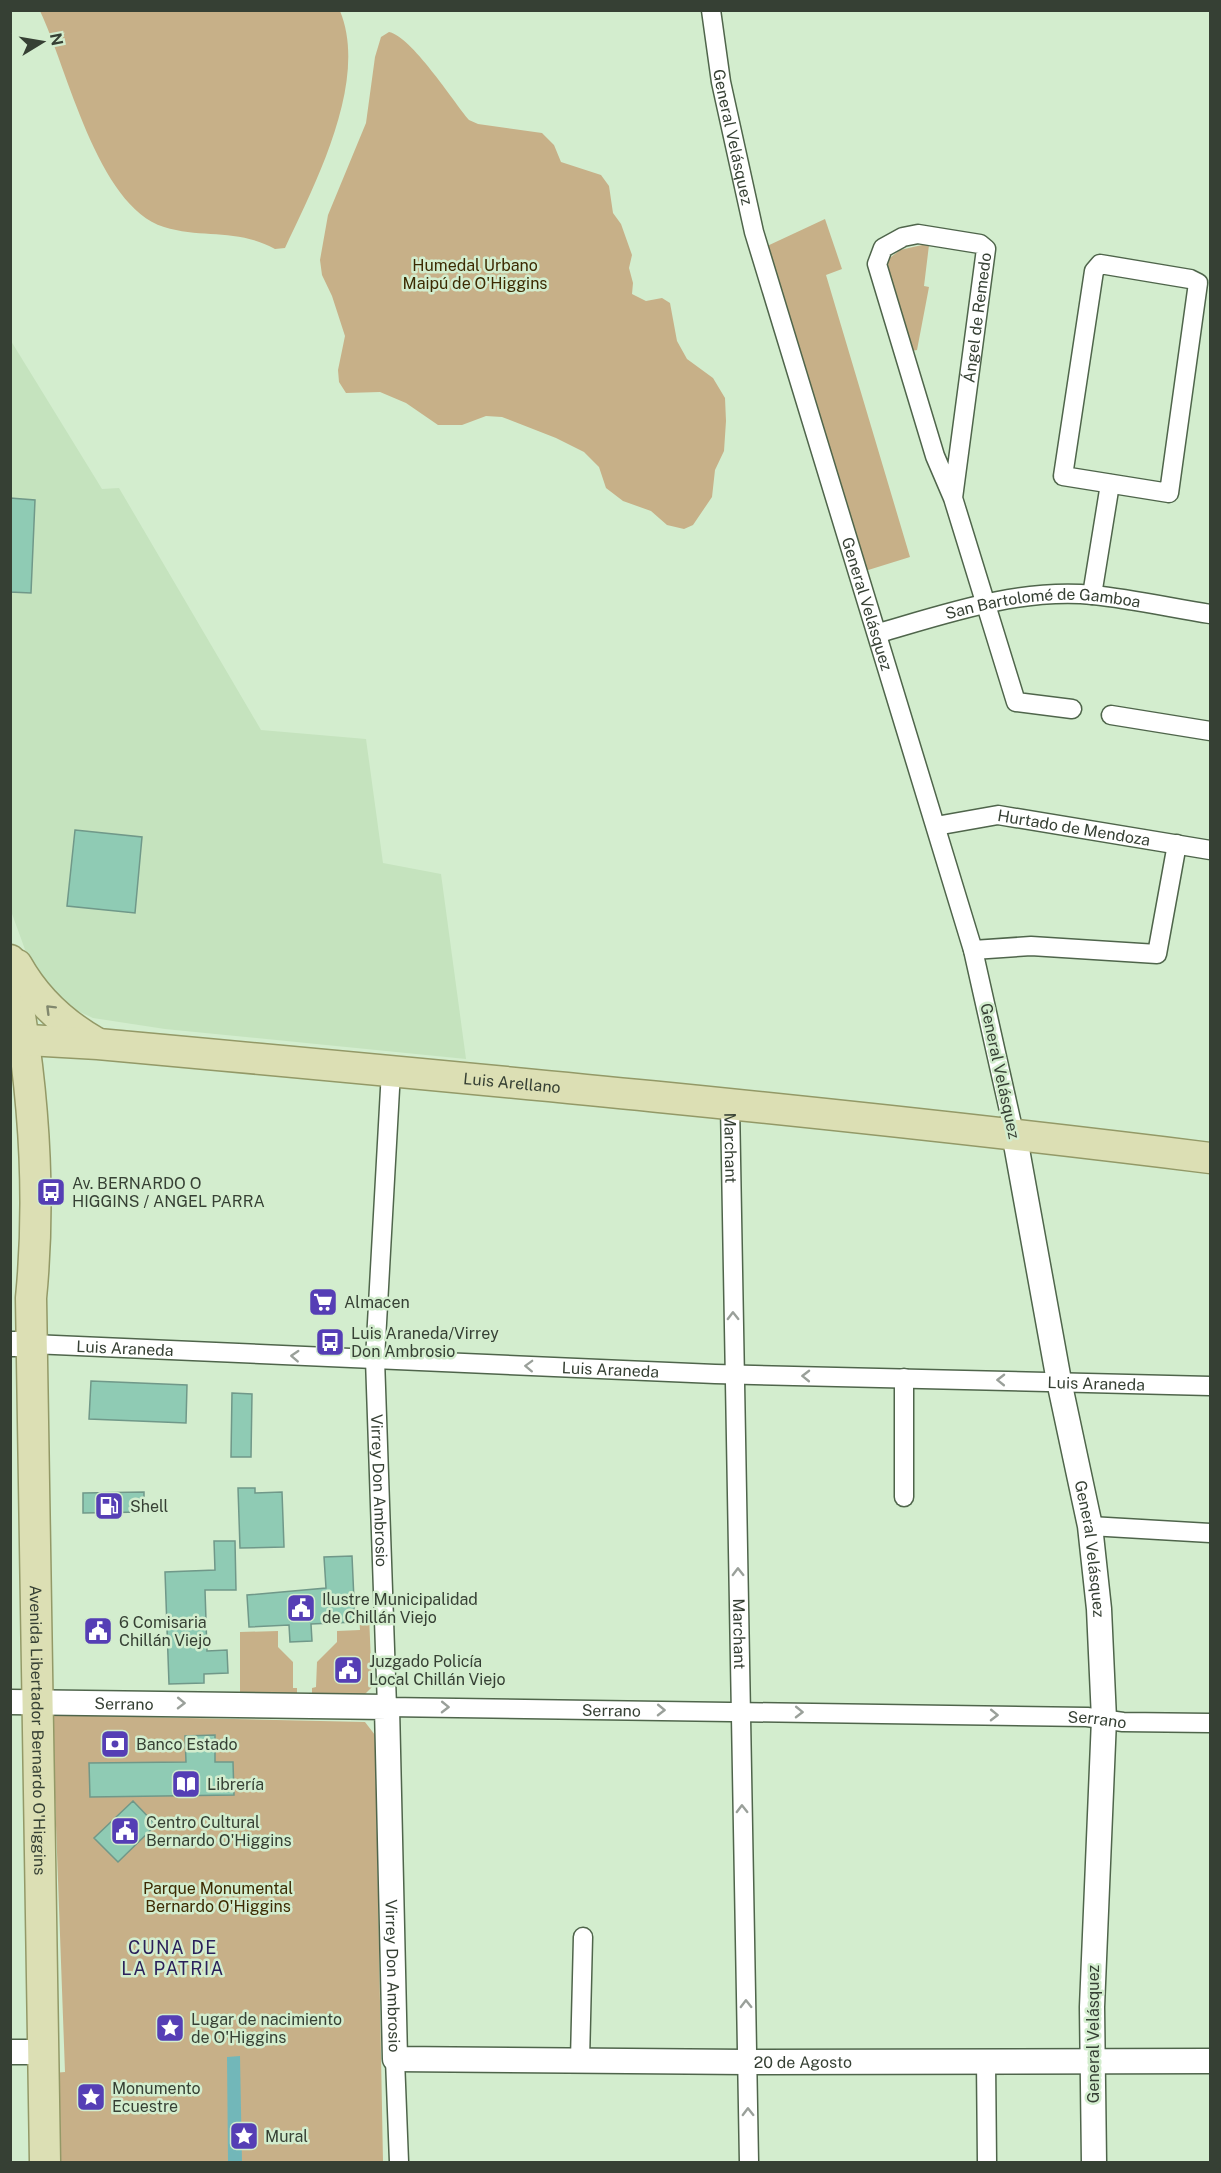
<svg xmlns="http://www.w3.org/2000/svg" width="1221" height="2173" font-family="'Public Sans',sans-serif">
  <style>
    .built { fill: #c5e3be }
    .green { fill: #c7b088 }
    .water { fill: #72b7b9 }
    .building { fill: #8fcbb4; stroke: #709889; stroke-width: 1.5 }
    .lines { fill: none; stroke-linecap: round; stroke-linejoin: round }
    .minor-casing { stroke: #4f654b; stroke-width: 21 }
    .tertiary-casing { stroke: #4f654b; stroke-width: 27 }
    .primary-casing { stroke: #939967; stroke-width: 33 }
    .minor { stroke: #fff; stroke-width: 18 }
    .tertiary { stroke: #fff; stroke-width: 24 }
    .primary { stroke: #dcdfb4; stroke-width: 30 }
    .oneway { stroke: #81886e }
    .oneway2 { stroke: #9aa09a }
    .labels { text-anchor: middle; dominant-baseline: central; stroke-width: 5; stroke-linejoin: round; paint-order: stroke }
    .street-label { font-size: 16px; fill: #364034; stroke: #d3edce }
    .park-label { font-size: 16px; fill: #3c2a02; stroke: #d3edce }
    .poi-label { font-size: 16px; fill: #364034; stroke: #d3edce; text-anchor: start }
    .neighbourhood-label { font-size: 18px; letter-spacing: 1.5px; fill: #2a205a; stroke: #d3edce }
  </style>
  <rect width="100%" height="100%" fill="#d3edce"/>
  <!-- built -->
  <path class="built" d="M11 341 102 489 119 488 261 730 366 739 383 863 441 874 466 1059 165 1029 93 1018 49 998 27 955 11 911Z"/>
  <!-- green -->
  <path class="green" d="M40 11H340C369 81 315 184 285 248L275 249C237 228 203 239 164 227 97 206 67 67 40 11Z
    M389 32C411 36 453 101 469 120L478 124 542 133 554 145 561 162 601 175 609 186 613 213 621 224 632 255 629 268 633 283 632 294 646 301 662 298 670 303 677 341 687 359 713 378 725 398 726 421 724 451 715 470 712 497 693 525 684 529 667 525 651 511 623 501 606 488 599 467 584 452 556 438 502 417 486 416 462 425H438L406 403 380 392 346 393 339 382 338 370 345 336 332 296 322 275 320 260 328 215 366 123 375 57 381 37Z
    M825 219 842 269 826 275 910 557 865 571 765 247Z
    M922 245H929L924 286 929 287 917 350 912 351 887 274V260L900 250Z
    M369 1615 372 1687 360 1699 312 1698V1688L316 1687 317 1662 337 1642V1631L360 1630 359 1616Z
    M278 1631V1647L293 1662V1688H297V1697L240 1696V1632Z
    M52 1715 365 1722 375 1735 383 2162H54L53 2073 65 2072Z"/>
  <!-- water -->
  <path class="water" d="M240 2056 242 2162H228L227 2057Z"/>
  <!-- building -->
  <path class="building" d="M10 498 35 500 31 593 10 592Z
    M75 830 142 837 135 913 67 906Z
    M91 1381 187 1385 186 1423 89 1419Z
    M232 1393 252 1394 251 1457H231Z
    M238 1488H255V1493L282 1492 284 1547 240 1548Z
    M144 1492V1512L83 1513V1493Z
    M214 1541H235L236 1590H205L207 1651 227 1650 228 1673 204 1674V1683L169 1684 165 1572 215 1570Z
    M352 1556 355 1622 311 1624 312 1641 290 1642 289 1625 249 1627 247 1595 326 1588 324 1557Z
    M215 1735V1762H233L234 1795 90 1797 89 1763 186 1762 185 1736Z
    M133 1801 156 1825 118 1862 94 1838Z"/>
  <g class="lines">
    <!-- minor casing -->
    <g class="minor-casing">
      <g id="minor">
        <path id="s1" d="M711 10 721 82 754 232 973 950 1014 1133"/>
        <path d="M1100 264 1190 279 1198 283 1169 493 1063 476 1094 271Z"/>
        <path id="s2" d="M953 498 986 249 980 244 918 234 903 237 883 248 877 264 935 456 953 498 1016 702 1072 709"/>
        <path d="M1092 595 1110 484"/>
        <path id="s3" d="M879 633C948 613 1020 588 1093 595 1132 599 1172 608 1210 614"/>
        <path d="M1111 715 1210 731"/>
        <path id="s4" d="M936 826 998 815 1210 850"/>
        <path d="M973 950 1031 946 1157 954 1177 844"/>
        <path id="s5" d="M391 1071 375 1359 387 1707 1087 1717 1123 1722 1210 1723"/>
        <path id="s6" d="M730 1104 749 2162"/>
        <path id="s7" d="M32 1344 715 1374 1210 1386"/>
        <path d="M904 1497V1378"/>
        <path d="M1090 1526 1210 1533"/>
        <path d="M395 2059 399 2162"/>
        <path d="M580 2060 583 1937"/>
        <path d="M986 2061 987 2162"/>
      </g>
    </g>
    <!-- tertiary casing -->
    <g class="tertiary-casing">
      <g id="tertiary">
        <path id="s8" d="M1014 1133 1059 1381 1090 1526 1099 1609 1104 1719 1092 2007 1094 2162"/>
        <path d="M10 1344H32"/>
        <path id="s9" d="M10 1702 387 1707 395 2059 747 2062 1210 2061"/>
        <path d="M10 2052H44"/>
      </g>
    </g>
    <!-- primary casing -->
    <g class="primary-casing">
      <g id="primary">
        <path id="s10" d="M10 960C32 1070 42 1185 31 1298L45 2162"/>
        <path d="M17 965C36 999 62 1023 95 1042"/>
        <path id="s11" d="M10 1039 98 1044C469 1078 840 1112 1210 1158"/>
      </g>
    </g>
    <!-- minor -->
    <use href="#minor" class="minor"/>
    <!-- tertiary -->
    <use href="#tertiary" class="tertiary"/>
    <!-- primary -->
    <use href="#primary" class="primary"/>
  </g>
  <!-- one-way arrows -->
  <defs><path id="oneway-chevron" d="M-2-3.5L2.5 0L-2 3.5" fill="none" stroke-width="1.6" stroke-linecap="round" stroke-linejoin="round" transform="scale(1.5)"/></defs>
  <use class="oneway" href="#oneway-chevron" transform="translate(50 1009) rotate(-135)"/>
  <g class="oneway2">
    <use href="#oneway-chevron" transform="translate(733 1316) rotate(-91)"/>
    <use href="#oneway-chevron" transform="translate(295 1356) rotate(-177)"/>
    <use href="#oneway-chevron" transform="translate(529 1366) rotate(-178)"/>
    <use href="#oneway-chevron" transform="translate(806 1376) rotate(-179)"/>
    <use href="#oneway-chevron" transform="translate(1001 1380) rotate(-179)"/>
    <use href="#oneway-chevron" transform="translate(738 1572) rotate(-91)"/>
    <use href="#oneway-chevron" transform="translate(181 1703) rotate(1)"/>
    <use href="#oneway-chevron" transform="translate(445 1707) rotate(1)"/>
    <use href="#oneway-chevron" transform="translate(661 1710) rotate(1)"/>
    <use href="#oneway-chevron" transform="translate(799 1712) rotate(1)"/>
    <use href="#oneway-chevron" transform="translate(994 1715) rotate(1)"/>
    <use href="#oneway-chevron" transform="translate(742 1809) rotate(-91)"/>
    <use href="#oneway-chevron" transform="translate(746 2004) rotate(-91)"/>
    <use href="#oneway-chevron" transform="translate(748 2112) rotate(-91)"/>
  </g>
  <!-- icons -->
  <defs>
    <g id="bus-square" transform="scale(1.5)"><rect x="-9" y="-9" width="18" height="18" rx="4" fill="#553eb5" stroke="#d3edce"/><path d="M-5-6H5V4H4V6H2V4H-2V6H-4V4H-5ZM-3.5-4V0h7V-4ZM-3.5 1.2v1.5H-2V1.2ZM2 1.2v1.5H3.5V1.2Z" fill="#fff"/></g>
    <g id="supermarket-square" transform="scale(1.5)"><rect x="-9" y="-9" width="18" height="18" rx="4" fill="#553eb5" stroke="#d3edce"/><path d="M-6-5.5h2.5l.6 2H6L4.5 2H-2.5L-4.4-4H-6ZM-1.5 3.2a1.3 1.3 0 1 0 .1 0ZM3 3.2a1.3 1.3 0 1 0 .1 0Z" fill="#fff"/></g>
    <g id="fuel-square" transform="scale(1.5)"><rect x="-9" y="-9" width="18" height="18" rx="4" fill="#553eb5" stroke="#d3edce"/><path d="M-5.5-6h7V0h2V4h1.3V-2.5L3-4.5l.8-.8L6-3V5H2.5V1h-1V6h-7ZM-4.2-4.7v3.2H.2V-4.7Z" fill="#fff"/></g>
    <g id="civic-square" transform="scale(1.5)"><rect x="-9" y="-9" width="18" height="18" rx="4" fill="#553eb5" stroke="#d3edce"/><path d="M-.6-6.5H3V-4.5H.6V-3L4-1V1h2V6H-6V1h2V-1L-.6-3ZM-1.2 2.5V6h2.4V2.5Z" fill="#fff"/></g>
    <g id="bank-square" transform="scale(1.5)"><rect x="-9" y="-9" width="18" height="18" rx="4" fill="#553eb5" stroke="#d3edce"/><path d="M-6-4H6V4H-6ZM0-2.3a2.3 2.3 0 1 0 0 4.6a2.3 2.3 0 1 0 0-4.6Z" fill="#fff"/></g>
    <g id="library-square" transform="scale(1.5)"><rect x="-9" y="-9" width="18" height="18" rx="4" fill="#553eb5" stroke="#d3edce"/><path d="M-6-4Q-3-5.5-.7-3.5V5Q-3 3-6 4ZM6-4Q3-5.5 .7-3.5V5Q3 3 6 4Z" fill="#fff"/></g>
    <g id="sight-square" transform="scale(1.5)"><rect x="-9" y="-9" width="18" height="18" rx="4" fill="#553eb5" stroke="#d3edce"/><path d="M0-6L1.8-2.2L6-1.7L2.9 1.2L3.7 5.4L0 3.3L-3.7 5.4L-2.9 1.2L-6-1.7L-1.8-2.2Z" fill="#fff"/></g>
  </defs>
  <g fill-rule="evenodd">
    <use href="#bus-square" x="51" y="1192"/>
    <use href="#supermarket-square" x="323" y="1302"/>
    <use href="#bus-square" x="330" y="1342"/>
    <use href="#fuel-square" x="109" y="1506"/>
    <use href="#civic-square" x="301" y="1608"/>
    <use href="#civic-square" x="98" y="1631"/>
    <use href="#civic-square" x="348" y="1670"/>
    <use href="#bank-square" x="115" y="1744"/>
    <use href="#library-square" x="186" y="1784"/>
    <use href="#civic-square" x="125" y="1831"/>
    <use href="#sight-square" x="170" y="2028"/>
    <use href="#sight-square" x="91" y="2097"/>
    <use href="#sight-square" x="244" y="2136"/>
  </g>
  <g class="labels">
    <!-- street labels -->
    <g class="street-label">
      <text stroke="none"><textPath href="#s1" startOffset="129">General Velásquez</textPath></text>
      <text stroke="none"><textPath href="#s2" startOffset="182">Ángel de Remedo</textPath></text>
      <text stroke="none"><textPath href="#s1" startOffset="615">General Velásquez</textPath></text>
      <text stroke="none"><textPath href="#s3" startOffset="168">San Bartolomé de Gamboa</textPath></text>
      <text stroke="none"><textPath href="#s4" startOffset="140">Hurtado de Mendoza</textPath></text>
      <text transform="translate(1000 1071) rotate(78)">General Velásquez</text>
      <text stroke="none"><textPath href="#s11" startOffset="504">Luis Arellano</textPath></text>
      <text stroke="none"><textPath href="#s6" startOffset="44">Marchant</textPath></text>
      <text stroke="none"><textPath href="#s7" startOffset="93">Luis Araneda</textPath></text>
      <text stroke="none"><textPath href="#s7" startOffset="579">Luis Araneda</textPath></text>
      <text stroke="none"><textPath href="#s7" startOffset="1065">Luis Araneda</textPath></text>
      <text stroke="none"><textPath href="#s5" startOffset="420">Virrey Don Ambrosio</textPath></text>
      <text stroke="none"><textPath href="#s8" startOffset="423">General Velásquez</textPath></text>
      <text stroke="none"><textPath href="#s6" startOffset="530">Marchant</textPath></text>
      <text stroke="none"><textPath href="#s9" startOffset="114">Serrano</textPath></text>
      <text stroke="none"><textPath href="#s5" startOffset="861">Serrano</textPath></text>
      <text stroke="none"><textPath href="#s5" startOffset="1347">Serrano</textPath></text>
      <text stroke="none"><textPath href="#s10" startOffset="772">Avenida Libertador Bernardo O'Higgins</textPath></text>
      <text stroke="none"><textPath href="#s9" startOffset="646">Virrey Don Ambrosio</textPath></text>
      <text transform="translate(1093 2034) rotate(-90)">General Velásquez</text>
      <text stroke="none"><textPath href="#s9" startOffset="1137">20 de Agosto</textPath></text>
    </g>
    <!-- park labels -->
    <g class="park-label">
      <text x="475" y="265">Humedal Urbano<tspan x="475" dy="18">Maipú de O'Higgins</tspan></text>
      <text x="218" y="1888">Parque Monumental<tspan x="218" dy="18">Bernardo O'Higgins</tspan></text>
    </g>
    <!-- poi labels -->
    <g class="poi-label">
      <text x="72" y="1183">Av. BERNARDO O<tspan x="72" dy="18">HIGGINS / ANGEL PARRA</tspan></text>
      <text x="344" y="1302">Almacen</text>
      <text x="351" y="1333">Luis Araneda/Virrey<tspan x="351" dy="18">Don Ambrosio</tspan></text>
      <text x="130" y="1506">Shell</text>
      <text x="322" y="1599">Ilustre Municipalidad<tspan x="322" dy="18">de Chillán Viejo</tspan></text>
      <text x="119" y="1622">6 Comisaria<tspan x="119" dy="18">Chillán Viejo</tspan></text>
      <text x="369" y="1661">Juzgado Policía<tspan x="369" dy="18">Local Chillán Viejo</tspan></text>
      <text x="136" y="1744">Banco Estado</text>
      <text x="207" y="1784">Librería</text>
      <text x="146" y="1822">Centro Cultural<tspan x="146" dy="18">Bernardo O'Higgins</tspan></text>
      <text x="191" y="2019">Lugar de nacimiento<tspan x="191" dy="18">de O'Higgins</tspan></text>
      <text x="112" y="2088">Monumento<tspan x="112" dy="18">Ecuestre</tspan></text>
      <text x="265" y="2136">Mural</text>
    </g>
    <!-- neighbourhood labels -->
    <g class="neighbourhood-label">
      <text x="173" y="1947">CUNA DE<tspan x="173" dy="21">LA PATRIA</tspan></text>
    </g>
  </g>
  <!-- border -->
  <rect width="1221" height="2173" fill="none" stroke="#364034" stroke-width="24"/>
  <!-- north arrow -->
  <g transform="translate(42 42) rotate(79)" stroke="#d3edce" stroke-width="4.5" paint-order="stroke">
  <path d="M0-4.5L10 22L0 15L-10 22Z" fill="#364034"/>
  <text y="-9" font-size="16" font-weight="bold" text-anchor="middle" fill="#364034">N</text>
  </g>
</svg>
